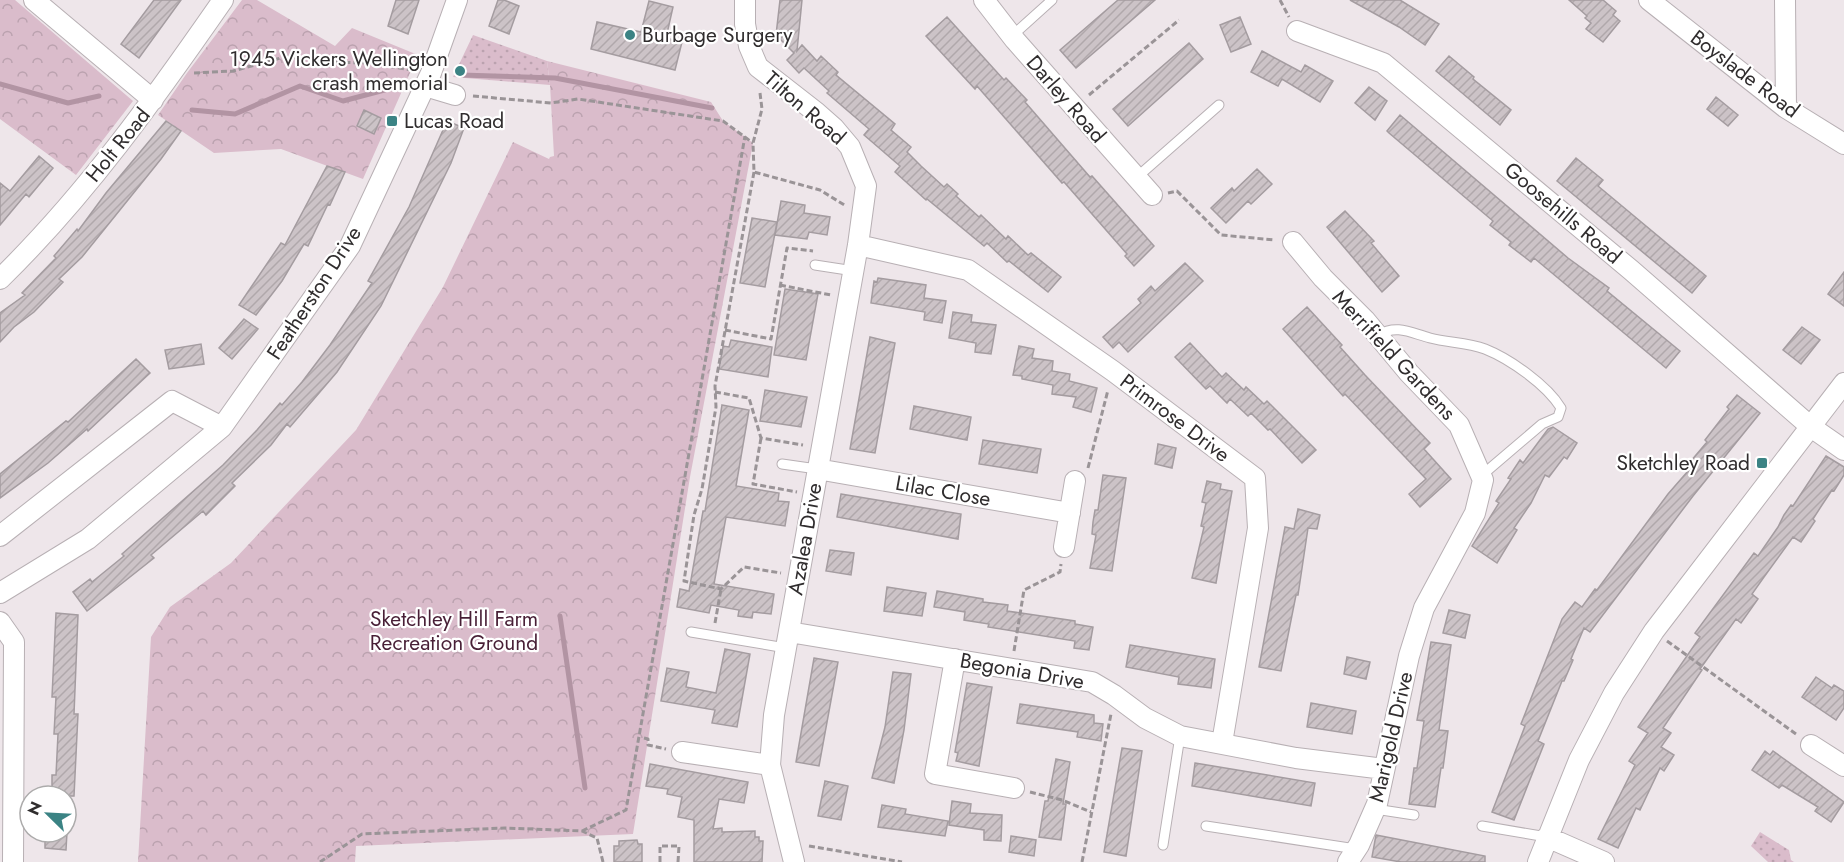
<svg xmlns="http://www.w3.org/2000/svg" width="1844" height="862" font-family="Jost,sans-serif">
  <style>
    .grass { fill: url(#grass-dots) }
    .forest { fill: url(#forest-crowns) }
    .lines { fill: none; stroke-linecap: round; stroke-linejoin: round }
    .stream { stroke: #b294a3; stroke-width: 5 }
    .building { fill: url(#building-hatch); stroke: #a49ca0; stroke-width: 1.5 }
    .service-casing { stroke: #b8b0b4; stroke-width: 11 }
    .minor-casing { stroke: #b8b0b4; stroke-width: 22 }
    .path { stroke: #9a9497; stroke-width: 3; stroke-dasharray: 6 3; stroke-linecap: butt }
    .service { stroke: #fff; stroke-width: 9 }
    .minor { stroke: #fff; stroke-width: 20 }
    .poi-dot { fill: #3b8384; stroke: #fff; stroke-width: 2 }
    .labels { text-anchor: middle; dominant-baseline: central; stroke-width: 4.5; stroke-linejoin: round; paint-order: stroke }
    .poi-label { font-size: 21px; fill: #302d2e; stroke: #fff; text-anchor: start }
    .street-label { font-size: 21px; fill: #302d2e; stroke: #fff }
    .park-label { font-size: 21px; fill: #481f36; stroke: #fff }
  </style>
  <defs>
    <pattern id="grass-dots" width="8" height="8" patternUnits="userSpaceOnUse" patternTransform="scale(1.5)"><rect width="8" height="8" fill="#dabccb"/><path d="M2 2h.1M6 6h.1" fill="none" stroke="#bba2af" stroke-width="1.8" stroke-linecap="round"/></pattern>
    <pattern id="forest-crowns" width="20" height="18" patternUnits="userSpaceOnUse" patternTransform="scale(1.5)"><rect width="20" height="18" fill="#dabccb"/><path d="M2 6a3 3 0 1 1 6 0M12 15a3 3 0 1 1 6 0" fill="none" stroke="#bba2af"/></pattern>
    <pattern id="building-hatch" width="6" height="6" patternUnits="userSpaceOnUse" patternTransform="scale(1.5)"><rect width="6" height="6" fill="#ccc3c7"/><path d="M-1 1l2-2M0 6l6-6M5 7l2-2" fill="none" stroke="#b0a8ab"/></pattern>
  </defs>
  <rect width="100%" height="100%" fill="#eee6ea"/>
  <!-- grass -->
  <path class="grass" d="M473 35 547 61 550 85 453 77Z
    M1760 832 1789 850 1791 860 1794 862H1768L1751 846Z"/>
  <!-- forest -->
  <path class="forest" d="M0 0H15L133 101 76 175 0 119Z
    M242 0H257L335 46 352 28 418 55 363 179 281 149 214 153 158 115 187 73Z
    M547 61 711 102 723 121 753 143 690 477 633 834 356 846 355 862H138L151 637 170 607 231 563 356 430 443 287 513 142 549 159 550 157 554 156 550 85Z"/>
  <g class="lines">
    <!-- stream -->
    <path class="stream" d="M461 75 555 78 712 108
      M0 84 68 103 99 96
      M192 110 235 114 300 86 343 101 392 88
      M560 616 585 788"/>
  </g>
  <!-- building -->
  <path class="building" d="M154 0H181L139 58 121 44Z
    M396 0H419L408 34 388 26Z
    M498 0H504L519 6 509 34 489 26Z
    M780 0H802L797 51 802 45 817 61 821 56 838 72 836 75 895 124 891 130 911 147 907 152 921 166 944 187 947 184 958 194 956 196 979 217 981 215 1006 239 1008 236 1028 255 1031 253 1061 277 1048 292 1009 261 1007 262 987 243 984 246 927 199 926 200 895 172 900 166 864 135 869 129 827 93 829 91 804 68 799 73 787 60 794 53 776 35Z
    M1118 0H1155L1076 68 1060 50Z
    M1350 0H1400L1439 24 1425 45 1399 27Z
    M1569 0H1603L1616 11 1613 15 1620 21 1603 42 1586 29 1591 23 1585 18 1587 16Z
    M649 1 673 7 666 38 682 42 675 70 591 49 597 22 641 32Z
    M947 17 1004 80 1006 78 1027 100 1025 102 1090 177 1092 176 1154 246 1134 266 1125 256 1127 254 1064 182 1062 183 977 86 975 89 926 36Z
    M1240 17 1251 44 1231 52 1220 25Z
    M1189 43 1203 59 1128 126 1113 109Z
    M1262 51 1301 72 1305 65 1333 81 1320 102 1282 79 1278 86 1251 72Z
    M1449 56 1474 77 1473 79 1511 110 1500 125 1436 71Z
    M1369 87 1387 101 1375 120 1355 103Z
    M1716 97 1738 115 1728 126 1707 109Z
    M364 110 381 118 374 134 357 126Z
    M1400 115 1568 258 1609 288 1607 291 1680 351 1666 368 1534 258 1531 262 1509 245 1511 242 1490 225 1493 221 1389 133 1387 131Z
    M166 121 181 131 161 159 82 257 59 279 63 282 34 312 14 327 0 342V313L25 295 22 293 56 258 54 256 77 229 78 231 106 193Z
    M447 121 464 128 451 163 381 306 337 372 290 427 287 424 271 445 232 483 235 486 206 515 203 511 151 555 154 558 87 611 73 592 90 579 92 582 124 556 122 554 223 465 257 430 280 403 282 405 302 382 330 345 372 283 368 281 409 207Z
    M39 156 53 168 29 197 26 194 0 225V183L10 191Z
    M1576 158 1603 180 1598 186 1706 276 1692 293 1557 181Z
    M327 166 345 172 330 205 328 204 308 246 304 244 282 281 256 315 239 305 281 243 285 245Z
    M1257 169 1272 184 1251 204 1248 201 1226 223 1211 208 1232 188 1234 191Z
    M781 201 805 205 804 213 830 217 827 235 809 232 807 239 775 235Z
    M1345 211 1374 241 1371 243 1399 276 1382 292 1327 227Z
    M752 218 777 222 765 287 740 283Z
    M1185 263 1203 281 1128 352 1119 342 1113 348 1103 337 1141 303 1138 299 1151 286 1155 291Z
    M1844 272V306L1828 294Z
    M878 278 926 285 924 298 946 301 942 323 924 320 925 312 871 303 874 281 877 282Z
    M785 289 818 294 806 360 774 355Z
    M1307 307 1342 345 1340 347 1365 375 1430 443 1424 449 1451 479 1420 507 1409 494 1426 479 1345 394 1343 396 1283 329Z
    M953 312 972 315 971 322 996 325 991 354 975 352 976 343 949 338Z
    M244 319 258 329 232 359 219 348Z
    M1802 327 1820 340 1801 364 1783 350Z
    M870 337 895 343 875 453 850 449Z
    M731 340 772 347 768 377 719 369 723 346 729 347Z
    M1190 343 1222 377 1226 373 1244 390 1246 387 1264 404 1267 401 1316 450 1302 463 1270 429 1268 430 1251 413 1248 416 1230 399 1227 403 1210 386 1206 389 1175 357Z
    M201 344 204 364 169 369 165 350Z
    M1019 346 1034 349 1032 358 1053 361 1052 371 1070 374 1069 381 1097 388 1091 412 1073 407 1076 397 1052 394 1053 385 1022 379V376L1013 375Z
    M136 359 150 373 88 431 87 429 48 463 0 498V474L66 421 68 422Z
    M765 390 807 397 801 427 760 421Z
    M1737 395 1760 413 1693 496 1590 632 1584 628 1571 659 1573 660 1564 681H1562L1538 741 1544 744 1514 820 1492 812 1525 726 1521 724 1562 619 1575 602 1582 607 1595 589 1597 590 1668 494 1688 471 1685 468 1707 442 1705 440 1729 409 1727 407Z
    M722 405 749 410 736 486 779 493 778 501 789 502 785 526 726 517 714 584 774 594 771 614 753 612 752 618 738 616 739 610 711 605 709 613 677 607 680 589 689 591 703 511H705Z
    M914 406 971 417 967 440 910 429Z
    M1553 427 1577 443 1567 459 1564 457 1549 477 1545 475 1531 503 1514 528 1517 530 1497 563 1472 546 1499 503 1496 501 1511 479 1508 478 1520 460 1523 463 1548 429Z
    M983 440 1041 449 1037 473 979 464Z
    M1158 444 1176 448 1172 468 1155 464Z
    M1826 456 1844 467V475L1834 491 1832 490 1822 505 1813 519 1815 521 1801 542 1793 537 1764 577 1752 594 1758 599 1741 623 1736 619 1700 669 1702 670 1663 728 1671 733 1661 747 1674 755 1664 771 1660 768 1640 810 1636 808 1618 848 1598 839 1635 765 1629 761 1648 733 1638 727 1700 637 1695 633 1754 553 1758 556 1778 527 1784 515 1791 505 1793 506Z
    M1103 475 1126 478 1112 571 1090 568 1096 535 1092 534 1093 522 1095 510H1098Z
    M1207 481 1221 484 1220 489 1232 491 1216 583 1192 578 1204 527 1201 526 1206 503 1202 502Z
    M841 494 961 514 958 539 837 517Z
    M1298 509 1320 515 1317 529 1308 528 1298 595H1296L1281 671 1259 667 1285 527 1294 529Z
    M830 550 854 553 851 575 826 571Z
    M887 587 926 593 922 616 884 611Z
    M937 591 983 599V602L1008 605 1007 611 1075 621V624L1093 627 1089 650 1074 648 1075 641 988 627 989 624 964 620 965 612 934 607Z
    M1449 610 1470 615 1465 638 1443 633Z
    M56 613 78 615 74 714H78L74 796H52V775H56L58 734H54L56 697H52Z
    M1431 642 1451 645 1439 730 1448 731 1443 768H1441L1435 807 1409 804 1414 768H1417L1424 721 1417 720Z
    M1130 645 1215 659 1211 688 1178 684 1179 677 1126 667Z
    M725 649 750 654 737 727 712 723 715 710 661 701 667 668 689 672 686 687 716 693Z
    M1347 657 1370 662 1366 679 1344 674Z
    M814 658 838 662 819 766 796 762Z
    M893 672 911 674 904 730 894 783 872 778 885 727Z
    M1816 677 1832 688 1834 685 1844 691V708L1836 720 1802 697Z
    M967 683 992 687 979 766 956 761 958 753 955 752Z
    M1311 703 1356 711 1352 734 1307 727Z
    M1020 704 1094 715V723L1103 724 1101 741 1077 737 1078 732 1017 723Z
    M1122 748 1142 751 1126 856 1104 852Z
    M1765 751 1770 755 1773 751 1844 802 1831 822 1815 811 1818 807 1782 785 1779 788 1752 770Z
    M1056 759 1070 762 1063 804H1066L1061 840 1039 837 1045 801H1048Z
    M1195 763 1315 783 1311 806 1192 786Z
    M650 764 748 782 744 803 719 799 713 829 722 828V832L755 831V837H759V841H763L762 862H694V820L678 817 682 797 667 794 668 789 646 786Z
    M825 781 848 786 841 820 818 816Z
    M952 801 971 804 970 813 1002 815 1001 841 984 840V830L949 825Z
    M882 805 906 809 905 814 948 821 945 836 878 827Z
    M45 832H67L66 850 45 848Z
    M1376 835 1485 856V862H1401L1372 857Z
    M1011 836 1036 840 1034 856 1009 852Z
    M637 840 638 844H642V862H614V846H619V841Z"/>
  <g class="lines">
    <!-- service casing -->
    <g class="service-casing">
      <path id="service" d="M1012 36 1052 0
        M1136 178 1219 105
        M815 265 854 271
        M1378 335C1397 324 1411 333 1430 338 1448 343 1467 342 1485 349 1510 359 1547 385 1561 408L1558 417 1542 424 1481 476
        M782 464 817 469
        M691 632 786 648
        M1375 809 1414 815
        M1206 826 1356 849
        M1482 826 1547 837
        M1163 845 1180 736"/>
    </g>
    <!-- minor casing -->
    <g class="minor-casing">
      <path id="minor" d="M34 0 153 100
        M745 0V24L749 46 758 67 817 113 834 128 850 147 866 186 858 245 774 715 770 765 794 862
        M984 0 1015 40 1152 195
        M1649 0 1786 108 1844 144
        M1785 0 1786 108
        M1297 31 1383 63 1631 270 1811 427 1844 450
        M425 86 455 95
        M1293 242 1323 278 1365 320 1409 373 1459 425 1483 480 1475 513 1424 608 1409 656 1377 804 1359 845 1348 862
        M858 245 968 270 1113 371 1255 478 1258 528 1222 743
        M0 279C86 195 155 98 223 0
        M817 469 1070 513
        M0 536 172 401 222 427
        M1064 547 1075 481
        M0 593 88 539 222 427 350 246 431 73 457 0
        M0 622 14 642 13 862
        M789 632 1092 682 1114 695 1145 718 1180 736 1296 758 1384 769
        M955 659 935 774 1014 788
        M1811 745 1844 766
        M682 752 770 765
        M1547 837 1604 862
        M1538 862 1579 760 1614 693 1654 631 1844 383"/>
    </g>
    <!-- path -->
    <path class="path" d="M1280 0 1289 17
      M194 73 233 71 288 56 321 62 370 63 412 70
      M760 93 762 109 753 143 754 172 820 190 846 206
      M1089 95 1179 20
      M473 96 551 103 578 99 723 121 753 143
      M754 172 715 386 716 407 702 489 694 515 684 581 721 589 744 567 781 573
      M1168 193 1177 191 1221 235 1275 240
      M780 285 831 295
      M725 330 771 339 787 248 813 251
      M715 392 749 398 761 438 803 445
      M761 438 753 484 797 492
      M1088 468 1108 390
      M715 623 721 589
      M1667 641 1796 734
      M1014 651 1024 590 1060 572 1061 564
      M644 738 648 739V745L666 749
      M1030 792 1062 800 1091 812
      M582 831 626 810 745 136
      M809 846 902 862
      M320 862 362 834 505 828 582 831 597 838 603 862
      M660 862V846H679L678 862
      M1082 862 1111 714"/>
    <!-- service -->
    <use href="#service" class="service"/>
    <!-- minor -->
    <use href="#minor" class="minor"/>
  </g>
  <!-- markers -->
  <g class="poi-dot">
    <circle cx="630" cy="35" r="6"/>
    <circle cx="460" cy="71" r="6"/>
    <rect x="386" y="115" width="12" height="12" rx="3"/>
    <rect x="1756" y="457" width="12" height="12" rx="3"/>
  </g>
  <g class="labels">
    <!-- poi labels -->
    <g class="poi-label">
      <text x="642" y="35">Burbage Surgery</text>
      <text x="448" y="59" text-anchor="end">1945 Vickers Wellington<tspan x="448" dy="24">crash memorial</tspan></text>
      <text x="404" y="121">Lucas Road</text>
      <text x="1750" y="463" text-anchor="end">Sketchley Road</text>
    </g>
    <!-- street labels -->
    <g class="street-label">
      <text transform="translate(1745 74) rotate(37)">Boyslade Road</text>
      <text transform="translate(1066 99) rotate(49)">Darley Road</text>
      <text transform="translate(805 108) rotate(41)">Tilton Road</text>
      <text transform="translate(118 145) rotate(-51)">Holt Road</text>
      <text transform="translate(1563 213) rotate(40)">Goosehills Road</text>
      <text transform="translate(314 293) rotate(-57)">Featherston Drive</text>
      <text transform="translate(1394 355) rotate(47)">Merrifield Gardens</text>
      <text transform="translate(1175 418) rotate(37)">Primrose Drive</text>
      <text transform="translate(943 491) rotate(10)">Lilac Close</text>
      <text transform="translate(805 539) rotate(-80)">Azalea Drive</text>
      <text transform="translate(1022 671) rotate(10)">Begonia Drive</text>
      <text transform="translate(1391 737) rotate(-77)">Marigold Drive</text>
    </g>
    <!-- park labels -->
    <g class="park-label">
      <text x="454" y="619">Sketchley Hill Farm<tspan x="454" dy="24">Recreation Ground</tspan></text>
    </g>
  </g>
  <!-- north arrow -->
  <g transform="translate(48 814) rotate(294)"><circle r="28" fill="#ffffff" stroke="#acabab" stroke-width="1.5"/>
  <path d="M0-4.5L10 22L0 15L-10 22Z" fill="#3b8384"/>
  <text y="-9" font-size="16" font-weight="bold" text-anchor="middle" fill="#302d2e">N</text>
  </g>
</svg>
